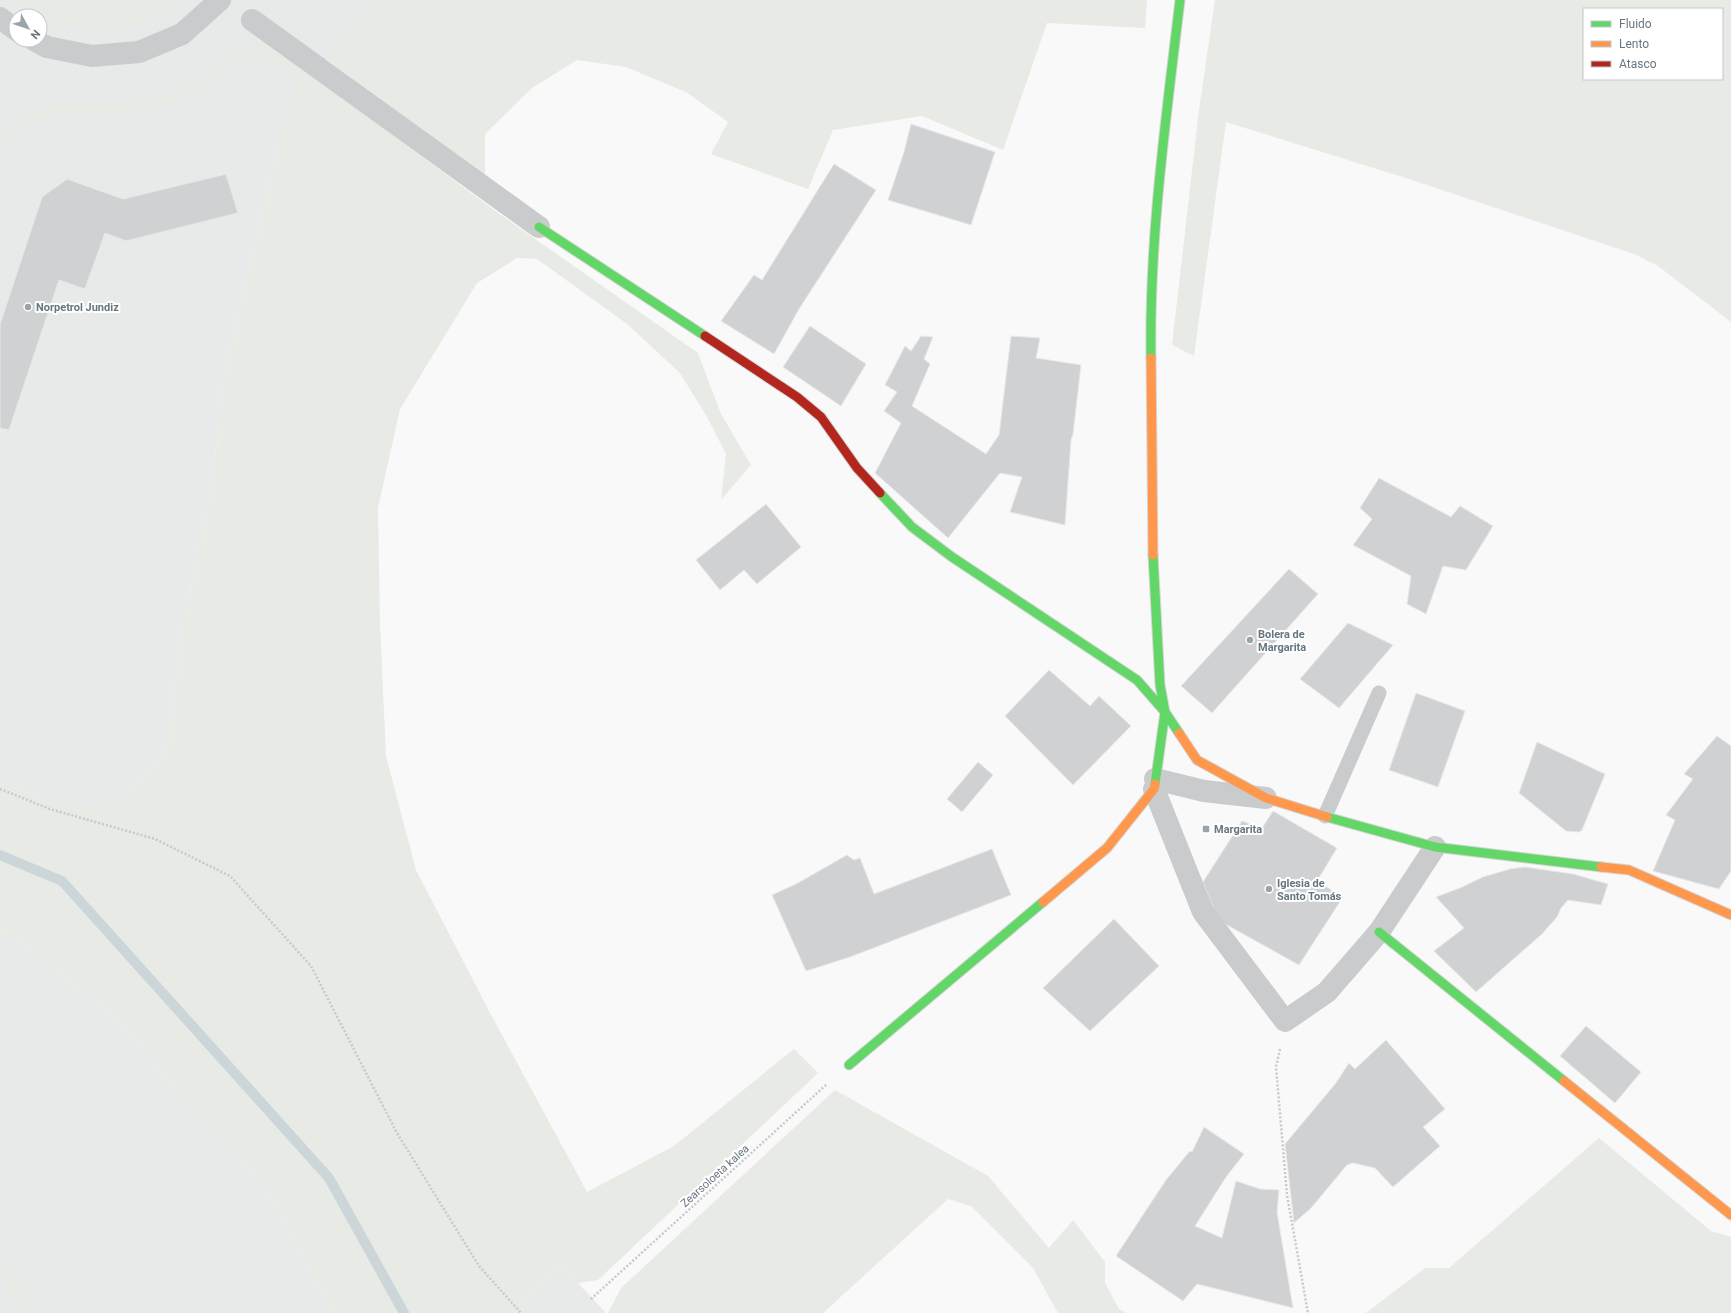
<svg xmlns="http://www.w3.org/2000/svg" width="1731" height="1313" font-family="Roboto,sans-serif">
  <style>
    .built { fill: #e8e9e9; fill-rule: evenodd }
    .green { fill: #e8eae6; fill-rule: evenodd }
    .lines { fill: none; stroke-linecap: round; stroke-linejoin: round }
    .stream { stroke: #ccd5d7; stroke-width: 10 }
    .building { fill: #cfd1d2; stroke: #e8e8e8 }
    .fast-casing { stroke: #d5d6d7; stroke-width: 11 }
    .slow-casing { stroke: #d5d6d7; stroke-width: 11 }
    .jam-casing { stroke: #d5d6d7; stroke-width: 11 }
    .path { stroke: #c8c9ca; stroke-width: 2.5; stroke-dasharray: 2 2; stroke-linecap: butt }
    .lane { stroke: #cacbcc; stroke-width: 15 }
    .street { stroke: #cacbcc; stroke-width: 22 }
    .fast { stroke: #63d668; stroke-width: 9 }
    .slow { stroke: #ff974d; stroke-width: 9 }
    .jam { stroke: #b3261e; stroke-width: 9 }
    .poi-dot { fill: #99a4ab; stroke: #fff; stroke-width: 1.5 }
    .labels { text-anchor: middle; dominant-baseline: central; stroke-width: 4; stroke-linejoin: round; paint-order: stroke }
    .poi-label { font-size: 11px; font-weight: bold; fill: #667681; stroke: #fff; text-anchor: start }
    .street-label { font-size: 11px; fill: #667681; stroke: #fff }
  </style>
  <rect width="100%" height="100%" fill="#f9f9f9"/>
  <!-- built -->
  <path class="built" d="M0 0H381L312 75 281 136 224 378 211 491 182 632 167 752 130 790 88 811 44 801 0 781ZM16 16H40V40H16Z
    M0 931 25 944 125 1027 186 1103 240 1157 267 1191 334 1313H0Z
    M561 1265 606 1313H510Z"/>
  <!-- green -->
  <path class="green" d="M18 0H181L155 18 110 30 62 25 21 3Z
    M381 0H1147L1145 28 1047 23 1003 150 922 116 833 130 808 189 711 154 728 122 686 92 626 67 577 60 532 88 485 134V176L326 59Z
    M1215 0H1731V322L1658 266 1634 254 1409 179 1226 122 1194 356 1172 345 1199 110ZM1584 9H1722V79H1584Z
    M253 42 269 44 501 215 698 353 721 414 751 465 721 500 726 454 707 417 680 373 627 324 537 259 517 258 477 283 400 409 378 508 380 624 386 756 416 870 489 1011 587 1192 674 1146 794 1049 818 1073 598 1280 578 1283 561 1265 510 1313H334L267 1191 240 1157 186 1103 125 1027 25 944 0 931V781L44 801 88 810 130 790 167 752 182 632 211 491 224 378 281 136 299 81 253 49C221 84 171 109 123 112 67 115 44 101 0 147V133L23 114 46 107 84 103 146 100 180 89 215 70Z
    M835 1090 988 1176 1049 1248 1073 1220 1105 1262V1283L1119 1309 1127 1313H1058L1033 1268 971 1206 948 1199 823 1313H608L621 1288Z
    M1599 1138 1711 1231 1731 1237V1313H1366L1425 1268H1449Z
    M11 1268 35 1313H22L0 1272Z"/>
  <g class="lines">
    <!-- stream -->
    <path class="stream" d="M0 855 62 881 329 1178 404 1313"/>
  </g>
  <!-- building -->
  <path class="building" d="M911 124 995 152 971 225 888 200 904 152Z
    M834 164 876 190 799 309 774 354 721 321 754 275 762 280Z
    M226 174 238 213 126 241 105 233 85 289 59 280 9 430 0 428V324L42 197 67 179 123 199Z
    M810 326 866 364 841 406 783 367Z
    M921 336 933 337 924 359 930 364 912 406 986 454 999 435 1011 336 1040 338 1036 358 1081 365 1073 434 1071 440 1065 525 1010 512 1022 477 1000 473 948 538 875 473 901 423 884 411 897 392 885 385 905 346 911 351Z
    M1379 478 1451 517 1460 506 1493 526 1466 570 1443 566 1426 614 1407 604 1411 576 1353 545 1372 519 1360 508Z
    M766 504 801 547 757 584 744 570 720 590 696 560Z
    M1289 569 1318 594 1212 713 1181 686Z
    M1348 623 1393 645 1339 708 1300 679Z
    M1049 670 1090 706 1099 696 1131 726 1073 785 1005 716Z
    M1416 693 1465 711 1438 787 1389 770Z
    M1717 736 1731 746V871L1719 889 1653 871 1675 820 1666 815 1693 779 1684 774Z
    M1537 742 1605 774 1582 830 1579 832 1566 831 1519 793Z
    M978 762 993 775 962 812 947 799Z
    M1273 811 1337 848 1317 881 1343 897 1299 965 1218 920 1203 882 1242 821 1262 828Z
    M992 849 1011 895 850 957 806 971 772 895 796 884 847 855 854 860 860 858 874 894Z
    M1525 867 1573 874 1608 884 1601 905 1568 900 1561 908 1557 917 1542 934 1476 992 1434 951 1464 928 1436 897 1460 888 1483 877 1510 869Z
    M1114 919 1159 966 1090 1031 1043 988Z
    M1586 1026 1641 1072 1615 1103 1560 1056Z
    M1386 1040 1445 1109 1423 1127 1440 1146 1393 1187 1375 1168 1353 1163 1347 1165 1311 1208 1294 1223 1285 1144 1336 1083 1349 1063 1355 1069Z
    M1204 1127 1244 1154 1226 1177 1195 1226 1222 1238 1236 1181 1260 1189 1279 1190 1277 1212 1293 1308 1197 1284 1183 1301 1116 1256 1166 1180 1190 1151 1192 1152Z"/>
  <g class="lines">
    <!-- fast casing -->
    <g class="fast-casing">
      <path id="fast" d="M539 227 705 336
        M1151 358C1149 238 1166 119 1180 0
        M880 493 912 527 952 557 1137 680 1165 712 1179 733
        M1153 555 1160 685 1165 712 1155 784
        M1327 817 1435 847 1601 867
        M1379 932 1564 1081
        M849 1065 1043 902"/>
    </g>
    <!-- slow casing -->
    <g class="slow-casing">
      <path id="slow" d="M1151 358 1153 555
        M1179 733 1197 760 1266 798 1327 817
        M1601 867 1629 870 1731 915
        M1043 902 1107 848 1154 789 1155 784
        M1564 1081 1731 1215"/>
    </g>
    <!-- jam casing -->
    <g class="jam-casing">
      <path id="jam" d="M705 336 797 397 821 417 857 468 880 493"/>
    </g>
    <!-- path -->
    <path class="path" d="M0 789 50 809 155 839 230 876 311 966 397 1133 479 1266 521 1313
      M1280 1049 1276 1067 1287 1195 1308 1313
      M591 1299 827 1084"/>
    <!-- lane -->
    <path class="lane" d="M1325 816 1379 693"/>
    <!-- street -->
    <path class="street" d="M0 18 16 30
      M252 20 539 227
      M34 40 47 47 92 56 139 52 182 34 220 0
      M1155 779 1204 791 1266 798
      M1154 789 1203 912 1285 1021 1327 992 1379 932 1435 847"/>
    <!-- fast -->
    <use href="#fast" class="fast"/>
    <!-- slow -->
    <use href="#slow" class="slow"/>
    <!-- jam -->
    <use href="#jam" class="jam"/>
  </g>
  <!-- markers -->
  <g class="poi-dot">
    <circle cx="28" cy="307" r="4"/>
    <circle cx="1250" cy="640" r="4"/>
    <rect x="1202" y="825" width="8" height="8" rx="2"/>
    <circle cx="1269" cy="889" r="4"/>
  </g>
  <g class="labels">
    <!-- poi labels -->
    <g class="poi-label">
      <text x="36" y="307">Norpetrol Jundiz</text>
      <text x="1258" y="634">Bolera de<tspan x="1258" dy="13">Margarita</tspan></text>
      <text x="1214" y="829">Margarita</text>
      <text x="1277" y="883">Iglesia de<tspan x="1277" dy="13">Santo Tomás</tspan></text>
    </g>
    <!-- street labels -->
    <g class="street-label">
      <text transform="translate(715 1176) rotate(-42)">Zearsoloeta kalea</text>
    </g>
  </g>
  <!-- legend -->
  <rect x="1583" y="8" width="140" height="72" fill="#ffffff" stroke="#c2c8cd"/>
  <rect x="1591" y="21" width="20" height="6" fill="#63d668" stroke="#c2c8cd"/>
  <text x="1619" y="28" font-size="12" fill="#667681">Fluido</text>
  <rect x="1591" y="41" width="20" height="6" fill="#ff974d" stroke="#c2c8cd"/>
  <text x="1619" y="48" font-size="12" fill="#667681">Lento</text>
  <rect x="1591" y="61" width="20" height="6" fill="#b3261e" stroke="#c2c8cd"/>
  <text x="1619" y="68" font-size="12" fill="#667681">Atasco</text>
  <!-- north arrow -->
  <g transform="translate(28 28) rotate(130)"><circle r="19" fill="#ffffff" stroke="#c2c8cd"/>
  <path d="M0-3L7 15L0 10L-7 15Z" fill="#99a4ab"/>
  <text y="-6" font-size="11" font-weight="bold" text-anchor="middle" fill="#667681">N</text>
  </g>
</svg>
